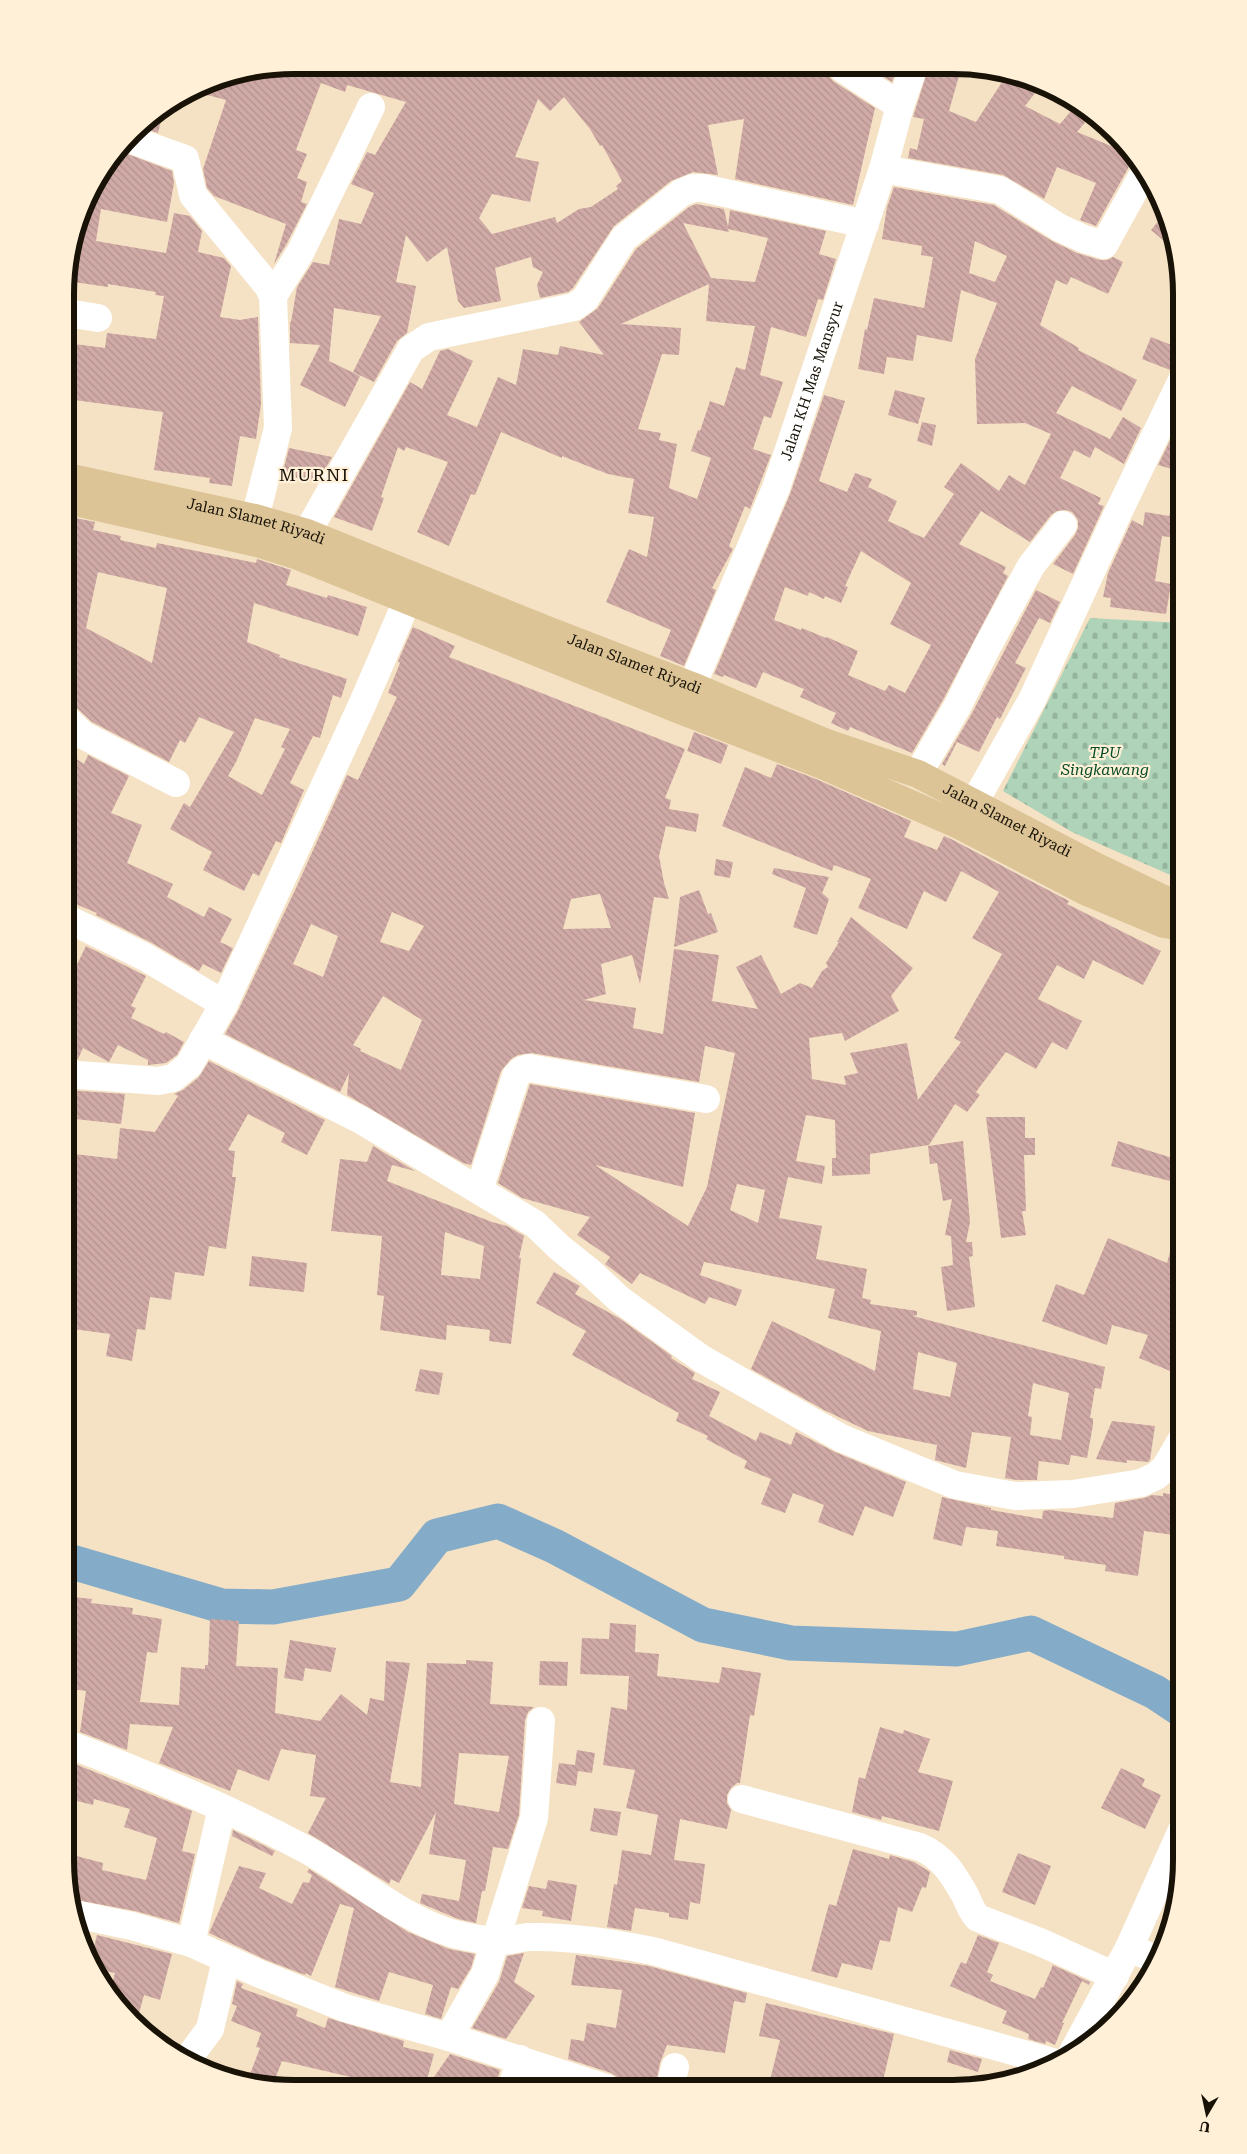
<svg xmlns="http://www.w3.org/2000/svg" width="1247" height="2154" font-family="'Roboto Serif',serif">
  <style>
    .cemetery { fill: url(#cemetery-stones) }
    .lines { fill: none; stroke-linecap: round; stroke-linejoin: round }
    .river { stroke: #84acc8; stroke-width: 35 }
    .building { fill: url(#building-back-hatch); fill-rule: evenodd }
    .minor { stroke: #fff; stroke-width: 28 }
    .major { stroke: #dcc497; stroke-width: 28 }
    .labels { text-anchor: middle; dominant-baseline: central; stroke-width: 4.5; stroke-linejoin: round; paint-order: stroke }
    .street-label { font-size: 15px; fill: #181207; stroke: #fff0d7 }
    .park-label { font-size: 15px; font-style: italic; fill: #044a26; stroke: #fff0d7 }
    .quarter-label { font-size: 18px; letter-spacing: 1px; fill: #181207; stroke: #fff0d7 }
    .rim { fill: none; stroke: #181207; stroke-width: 6 }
  </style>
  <defs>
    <pattern id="cemetery-stones" width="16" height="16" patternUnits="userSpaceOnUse" patternTransform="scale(1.25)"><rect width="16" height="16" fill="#aed3b8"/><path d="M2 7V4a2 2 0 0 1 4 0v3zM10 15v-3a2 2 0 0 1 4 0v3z" fill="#95b49d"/></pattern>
    <pattern id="building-back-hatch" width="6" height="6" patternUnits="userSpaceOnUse" patternTransform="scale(1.25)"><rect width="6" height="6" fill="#d0aaa6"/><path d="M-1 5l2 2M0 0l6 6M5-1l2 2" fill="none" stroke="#b2918d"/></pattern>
  </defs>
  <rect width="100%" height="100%" fill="#f5e2c4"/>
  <!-- cemetery -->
  <path class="cemetery" d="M1090 618 1182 623V880L1072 832 1003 791Z"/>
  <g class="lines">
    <!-- river -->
    <path class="river" d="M65 1560 222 1606 273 1607 399 1584 437 1536 498 1521 554 1546 703 1625 791 1643 957 1649 1031 1633 1155 1692 1182 1710"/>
  </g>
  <!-- building -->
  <path class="building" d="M294 65 512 66 522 73 526 66 571 67 579 75 587 67 827 68 828 75 833 81 875 108 853 205 735 179 744 119 708 125 718 175 693 172 671 181 614 226 573 288 568 292 540 298 537 285 543 272 533 267 531 257 495 268 501 301 464 308 458 301 447 247 427 262 406 235 396 282 416 286 407 333 397 341 374 382 353 372 381 316 334 308 329 361 360 376 345 407 300 385 320 345 290 343V322H291L297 287 313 262 329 265 339 219 361 224 374 193 351 184 367 152 375 155 406 102 347 85 345 92 321 83 296 150 307 154 297 178 307 182 301 202 307 204 286 245 274 264 286 224 214 196 207 188 203 169 226 100 192 91 206 82ZM564 97 590 129 600 146 602 145 622 181 616 186 618 189 591 207 579 209 557 223 555 217 492 234 479 218 492 194 530 202 539 162 515 157 538 99 550 111Z
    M871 69H897L892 82Z
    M928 69H961L949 111 976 122 1008 73 1042 84 1025 106 1060 124 1077 104 1092 114 1077 132 1133 155 1136 158 1131 163 1096 226 1080 220 1096 183 1057 167 1044 199 1003 175 908 158 910 148 917 150 924 119 913 117Z
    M164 109 158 133 139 126 143 122Z
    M120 151 172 171 174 183 167 222 101 209 96 241 166 253 174 213 190 216 202 231 198 252 224 258 231 266 220 317 240 320 258 317 261 404 256 439 240 436 232 486 209 483 210 478 154 470 163 412 67 399V343L105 348 107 333 156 339 164 296 155 295 156 292 108 284V287L67 281V264L89 192 105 172 113 173 116 156Z
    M894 187 994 205 1052 241 1077 253 1100 260H1107L1113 257 1123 262 1108 294 1071 277 1067 285 1056 280 1040 325 1079 348 1078 350 1137 380 1121 411 1072 386 1056 413 1110 439 1123 417 1141 428 1124 464 1095 447 1090 458 1074 450 1060 478 1101 498 1098 504 1104 506 1073 574 1053 564 1075 535 1078 528V520L1072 512 1065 510 1057 511 1051 515 1030 542 981 511 959 544 1006 567 1003 573 1008 576 943 700 912 753 850 727 848 731 831 723 836 713 800 697 804 689 763 672 756 688 724 675 723 677 714 674 790 494 824 395 845 401 819 481 847 492 855 473 872 479 868 487 897 501 888 521 910 531 909 533 910 532 924 538 954 494 944 487 961 463 999 491 1009 475 1025 485 1051 434 1025 423 977 424 975 359 997 303 961 290 952 342 917 335 913 361 887 357 884 374 858 369 865 329 867 330 874 298 924 308 933 257 921 255 922 246 882 239 887 207ZM975 241 1007 256 995 282 969 273ZM861 551 911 583 890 624 931 645 905 693 889 685 885 691 848 675 858 651 827 637 826 638 802 628 801 630 774 620 785 587 808 596 809 592 824 599 825 596 841 603 848 587 845 586Z
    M696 204 724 209 728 227 730 210 826 231 819 254 836 259 823 300 818 299 806 337 771 327 760 375 783 382 771 418 764 416 753 449 771 455 750 509 745 506 729 546 733 549 712 588 716 590 684 666 660 656 671 630 606 602 629 549 647 557 654 517 628 513 634 479 608 474 562 456V458L501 432 475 495 471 494 449 546 417 532 448 462 406 447 404 451 398 447 381 497 384 498 372 531 334 517 410 382 422 389 440 351 448 349 473 361 447 415 477 427 498 377 516 385 523 349 558 355 560 346 604 355 579 322 598 308 636 249 689 207ZM683 223 729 232 728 229 768 238 755 282 711 278ZM709 284 706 321 755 326 745 370 736 367 724 406 710 401 700 431 698 430 691 451 711 458 697 499 669 488 677 444 659 440 661 433 638 429 662 354 679 355 681 328 621 324Z
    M1166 212 1170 220 1175 250 1151 230Z
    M1151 337 1182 349V365L1174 367 1170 370 1142 359Z
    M895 390 925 398 918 424 888 415Z
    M1182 416V472L1158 465Z
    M922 422 936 425 932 446 917 441Z
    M289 448 332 457 318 482 282 475Z
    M1179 485 1182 486V539L1162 536 1155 581 1171 584 1166 614 1110 607 1111 598 1103 597 1108 573 1132 520 1143 526 1145 512 1169 516Z
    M71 517 95 522 93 530 121 536 120 540 156 548 157 543 256 563 257 559 291 570 286 585 327 598 328 595 367 607 358 636 254 603 247 642 280 655 279 657 347 679 341 698 333 695 320 738 313 736 290 783 304 790 281 843 276 841 259 876 253 873 244 891 203 870 212 852 170 829 184 803 190 807 234 732 199 717 185 743 180 740 169 762 92 722 76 707 66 704 67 520 70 521ZM98 572 167 588 152 663 86 628ZM255 718 290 729 281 747 285 749 262 795 228 776 236 762Z
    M1036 590 1060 602 1050 623 1039 618 1015 663 1026 668 1000 719 997 717 979 752 957 742 945 766 942 764 971 715Z
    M413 627 455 646 449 657 685 749 665 798 671 800 669 809 699 814 696 832 666 826 659 856 664 883 669 899 654 897 640 984 632 955 601 964 606 994 584 1000 636 1008 633 1028 663 1034 674 949 719 955 712 1001 758 1009 736 967 761 955 781 994 800 983 812 988 822 971 828 967 826 963 839 942H837L851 917 913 968 891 996 899 1011 845 1041 842 1033 809 1038 812 1079 846 1085 844 1076 858 1073 850 1053 907 1043 918 1100 961 1042 954 1038 1002 954 972 938 999 892 961 871 946 902 924 891 907 929 858 908 871 879 834 865 832 871 722 826 745 767 771 778 777 764 816 779 911 821 904 837 937 850 944 836 951 839 1069 901 1067 904 1161 951 1143 985 1093 960 1084 979 1057 965 1038 999 1082 1021 1067 1050 1052 1042 1036 1069 1006 1052 976 1092 980 1095 967 1112 955 1104 929 1145 870 1154V1174L832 1176V1158H836L835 1120 806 1115 796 1161 825 1166 822 1184 788 1177 779 1218 822 1226 816 1259 867 1269 862 1298 871 1300 870 1304 917 1311V1315L913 1316 1105 1367 1101 1389 1095 1388 1090 1418H1093V1425L1087 1458 1071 1455 1069 1465 1039 1461 1037 1480H1016L1005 1478 1011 1437 972 1432 966 1468 935 1460 937 1445 868 1431 824 1410 751 1369 772 1321 875 1371 881 1331 828 1318 835 1289 704 1262 700 1275 742 1290 736 1306 709 1297 705 1304 640 1273 632 1284 605 1264 610 1257 577 1235 590 1217 522 1198 498 1183 530 1084 695 1113 683 1187 595 1165 688 1226 707 1187 735 1053 705 1046 699 1082 532 1053 518 1055 511 1059 501 1071 471 1165 463 1163 347 1095 349 1073 340 1092 225 1034 238 1011 296 888 347 775 358 780 397 697 388 693 400 663 398 661ZM600 894 611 928 563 929 571 899ZM392 912 424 926 409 951 380 942ZM311 924 338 936 323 977 293 964ZM383 996 422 1020 401 1070 360 1051 361 1049 353 1045ZM737 1184 765 1190 758 1223 730 1210ZM918 1352 957 1363 950 1397 913 1389ZM1033 1383 1069 1393 1061 1440 1030 1435 1032 1417 1028 1416Z
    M694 732 728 745 721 764 687 751Z
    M66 752 84 764 88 755 129 776 111 813 142 825 127 863 173 884 167 897 204 917 209 907 232 919 220 942 233 948 221 973 203 964 199 971 152 943 96 915 97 913 66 900Z
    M716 859 733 862 730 878 714 875Z
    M774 868 829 877 822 893 829 899 817 935 793 927 806 888 772 874Z
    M699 890 708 914 711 913 718 932 674 947 680 897Z
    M86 946 146 976 131 1006 136 1008 131 1018 164 1034 166 1032 184 1042 177 1055 166 1063 148 1065V1060L118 1045 109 1062 83 1048 78 1059H66V987Z
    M209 1061 325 1120 307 1155 281 1142 285 1133 248 1114 228 1150 235 1151 232 1177H236L226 1249 209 1246 204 1276 175 1272 171 1300 150 1297 145 1330 137 1329 132 1361 106 1356 110 1334 66 1328V1153L117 1159 120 1128 155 1132 178 1096 174 1094 183 1090 199 1077Z
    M66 1090 125 1094 121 1124 66 1118Z
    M986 1117H1025V1138H1035V1155H1024L1026 1211H1022L1026 1235 1001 1238Z
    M963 1141 970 1222 966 1242H972L973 1256 969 1257 975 1307 947 1311 941 1267 953 1265 951 1236 945 1235 952 1199 943 1201 937 1163 930 1164 928 1146Z
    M1118 1141 1182 1161V1184L1111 1166Z
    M373 1146 415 1171 392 1165 387 1181 492 1222 507 1226 524 1236 519 1258H521L511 1344 489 1341 490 1330 447 1325 446 1340 380 1330 384 1296 377 1295 382 1236 331 1231 340 1159 367 1162ZM445 1232 484 1246 480 1279 441 1275Z
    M1177 1227 1182 1228V1376L1139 1358 1148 1335 1112 1325 1107 1345 1042 1321 1056 1284 1084 1295 1108 1238 1167 1263Z
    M252 1256 307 1263 304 1292 249 1286Z
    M554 1272 580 1286 575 1294 619 1318 672 1356 671 1358 695 1373 692 1379 720 1392 709 1416 756 1441 760 1432 791 1445 796 1432 835 1452 906 1482 893 1517 865 1506 853 1536 818 1522 824 1505 793 1493 785 1513 761 1504 771 1479 744 1468 747 1461 706 1439 708 1436 676 1421 679 1413 572 1355 586 1331 536 1303Z
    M420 1369 443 1373 439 1395 415 1391Z
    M1112 1421 1155 1426 1150 1460 1148 1462 1127 1460V1463L1096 1459Z
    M1163 1493 1182 1496V1536L1144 1531 1138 1576 1105 1571 1106 1565 1064 1559V1556L996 1546 998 1531 966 1527 962 1546 933 1539 942 1497 991 1508V1510L1042 1519 1043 1511 1049 1510 1113 1518 1115 1503 1144 1498 1152 1495 1163 1496Z
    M65 1596 92 1599 91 1603 133 1608 132 1614 162 1619 157 1653 147 1652 140 1702 179 1705 181 1667 205 1669V1665H208L210 1619 239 1621 236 1666 278 1668 275 1713 320 1721 341 1694 367 1715 370 1698 384 1701 386 1661 410 1663 390 1782 421 1787 427 1663 466 1664V1660L493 1662 490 1704 534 1707 528 1712 525 1720 519 1815 508 1849 493 1847 485 1891H482L476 1923 458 1919 420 1903 422 1894 459 1901 466 1860 429 1854 436 1812 399 1883 391 1879 389 1884 308 1833 326 1798 310 1796 316 1755 281 1749 269 1781 238 1769 230 1791 159 1763 173 1727 130 1724 127 1750 80 1732 86 1691 65 1688ZM459 1753 509 1756 499 1812 454 1804Z
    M610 1623 636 1625 635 1652 659 1654 657 1676 719 1683 722 1667 761 1673 754 1716 750 1715 740 1783H737L731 1788 727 1795V1803L731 1810 727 1829 680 1819 674 1860 705 1864 700 1904 690 1902 688 1920 669 1917V1913L635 1908 631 1931 607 1927 614 1884 617 1885 622 1850 651 1855 658 1815 626 1808 635 1770 603 1765 611 1707 627 1710 629 1676 580 1674 582 1638 609 1639Z
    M290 1640 336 1648 331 1672 305 1668 303 1681 284 1678Z
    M540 1661 568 1662 567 1686 539 1685Z
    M880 1727 903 1734 904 1730 930 1739 918 1772 953 1781 939 1831 882 1816 881 1820 852 1812 859 1777 865 1779Z
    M577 1750 595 1753 592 1773 578 1771 576 1786 556 1783 559 1763 575 1765Z
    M65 1760 192 1811 182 1851 195 1854 179 1923 135 1911 71 1899 65 1853 103 1863 102 1870 146 1880 157 1838 124 1827 130 1809 94 1799 93 1805 65 1798Z
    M1121 1768 1145 1779 1142 1786 1161 1795 1145 1829 1101 1808Z
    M594 1808 621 1812 617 1836 590 1831Z
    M233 1830 275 1851 272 1856 232 1836Z
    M853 1849 889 1859 890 1855 914 1862 930 1872 926 1888 922 1887 912 1912 898 1907 890 1942 880 1940 872 1970 842 1963 837 1978 811 1971 829 1904 836 1906Z
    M1018 1853 1051 1866 1035 1905 1002 1892Z
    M239 1866 266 1873 259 1888 292 1904 303 1882 309 1883 312 1875 307 1872 309 1869 408 1932 449 1949 475 1954 471 1968 458 1989 451 1987 441 2019 425 2014 433 1985 389 1972 379 2001 335 1987 354 1908 340 1904 311 1976 306 1973 305 1975 266 1960 209 1933Z
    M548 1880 577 1885 571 1921 542 1916 543 1911 522 1908 529 1886 546 1889Z
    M97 1935 172 1954 160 2000 144 1995 136 2024 109 1994 115 1973 95 1969 85 1949 93 1951Z
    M978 1935 999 1943 987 1972 993 1975 990 1981 1035 1999 1041 1987 1043 1988 1053 1965 1090 1982 1089 1985 1082 1981 1062 2023H1064L1055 2045 1046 2041 1045 2044 1028 2039 1029 2034 1002 2023 1007 2011 950 1986 961 1962 966 1964Z
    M524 1953 514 1982 535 1996 506 2039 472 2028 499 1982 507 1956Z
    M576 1955 649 1966 747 1993 745 2003 734 2001 725 2053 667 2045 660 2063 655 2088 635 2086V2085L620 2082 617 2077 611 2073 568 2059 571 2039 584 2041 587 2023 616 2028 622 1990 571 1985Z
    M237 1981 243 1984 241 1988 298 2009 296 2016 325 2028 328 2018 404 2041 403 2047 434 2054 425 2087H375V2085L354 2080 355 2078 282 2061 272 2087 247 2082 260 2048 256 2047 261 2033 231 2021 237 2006 232 2004Z
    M766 2003 894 2034 881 2089 768 2088 780 2040 759 2036Z
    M950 2050 982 2059 978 2072 947 2062Z
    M450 2054 500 2070 495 2088 427 2087Z
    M1017 2068 1033 2073 1027 2077 1013 2079Z"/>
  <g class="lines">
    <!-- minor -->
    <g class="minor">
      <path d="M842 68 900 106"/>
      <path d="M129 139 185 159 193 195 268 286 273 296 278 428 255 518"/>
      <path d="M883 169 1000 190 1060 228 1084 239 1104 245 1145 171"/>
      <path d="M273 296 300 253 371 107"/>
      <path d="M67 313 98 318"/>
      <path d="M298 554 307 533 411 349 429 337 574 307 585 299 624 238 681 193 693 188H703L865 224"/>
      <path id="s1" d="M692 686 776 488 883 169 900 106 913 69"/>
      <path d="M66 719 83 735 176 783"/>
      <path d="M918 774 957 707 987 647 1031 566 1063 525"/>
      <path d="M974 803 1032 700 1118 513 1182 380"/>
      <path d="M66 918 145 957 224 1004"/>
      <path d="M203 1040 361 1120 535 1224 560 1248 590 1272 619 1299 702 1359 841 1438 955 1485 1015 1496 1073 1494 1141 1483 1156 1476 1165 1468 1182 1439"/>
      <path d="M66 1074 158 1081 173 1078 189 1065 224 1004 362 705 407 601"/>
      <path d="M479 1190 516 1076 522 1070 529 1068 706 1099"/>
      <path d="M65 1743C148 1774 229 1808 307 1850 356 1877 399 1918 454 1934 467 1937 482 1940 495 1941 506 1942 518 1938 529 1937 570 1936 612 1943 653 1951L1056 2063"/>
      <path d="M742 1799 920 1847C943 1857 953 1874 965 1895 969 1903 971 1911 978 1918L1040 1942 1115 1976"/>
      <path d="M74 1914 132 1926 191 1943 260 1974 345 2008 449 2037 606 2088"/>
      <path d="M191 1943 222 1808"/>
      <path d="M1129 1948 1158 1960"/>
      <path d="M449 2037 485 1974 534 1818 541 1721"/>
      <path d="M1072 2054 1129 1948 1182 1830"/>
      <path d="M187 2060 210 2029 226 1960"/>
      <path d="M512 2088 520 2059"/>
      <path d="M670 2088 675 2067"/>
    </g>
    <!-- major -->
    <g class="major">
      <path id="s2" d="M67 477 255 518 307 533 547 630 692 686 824 742 918 774 1093 865 1166 900 1182 903"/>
      <path d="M67 500 257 543 298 556 680 710 822 765 961 826 1085 891 1164 924 1182 927"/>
    </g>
  </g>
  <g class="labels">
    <!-- street labels -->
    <g class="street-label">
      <text stroke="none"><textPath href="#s1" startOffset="328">Jalan KH Mas Mansyur</textPath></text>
      <text stroke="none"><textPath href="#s2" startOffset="194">Jalan Slamet Riyadi</textPath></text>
      <text stroke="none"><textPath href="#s2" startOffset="599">Jalan Slamet Riyadi</textPath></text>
      <text stroke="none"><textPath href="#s2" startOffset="1004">Jalan Slamet Riyadi</textPath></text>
    </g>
    <!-- park labels -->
    <g class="park-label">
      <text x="1105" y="753">TPU<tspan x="1105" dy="17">Singkawang</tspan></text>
    </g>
    <!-- quarter labels -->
    <g class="quarter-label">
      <text x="314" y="474">MURNI</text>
    </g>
  </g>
  <!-- crop -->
  <path d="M0 0H1247V2154H0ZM294 74H953A220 220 0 0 1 1173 294V1860A220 220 0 0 1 953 2080H294A220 220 0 0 1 74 1860V294A220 220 0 0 1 294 74Z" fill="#fff0d7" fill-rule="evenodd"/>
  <path class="rim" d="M294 74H953A220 220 0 0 1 1173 294V1860A220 220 0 0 1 953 2080H294A220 220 0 0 1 74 1860V294A220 220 0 0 1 294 74Z"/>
  <!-- north arrow -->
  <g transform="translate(1207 2114) rotate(189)" stroke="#fff0d7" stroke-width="4" paint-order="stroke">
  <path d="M0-4L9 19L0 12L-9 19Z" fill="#181207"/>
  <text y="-8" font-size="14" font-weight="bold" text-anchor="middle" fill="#181207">U</text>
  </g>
</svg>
